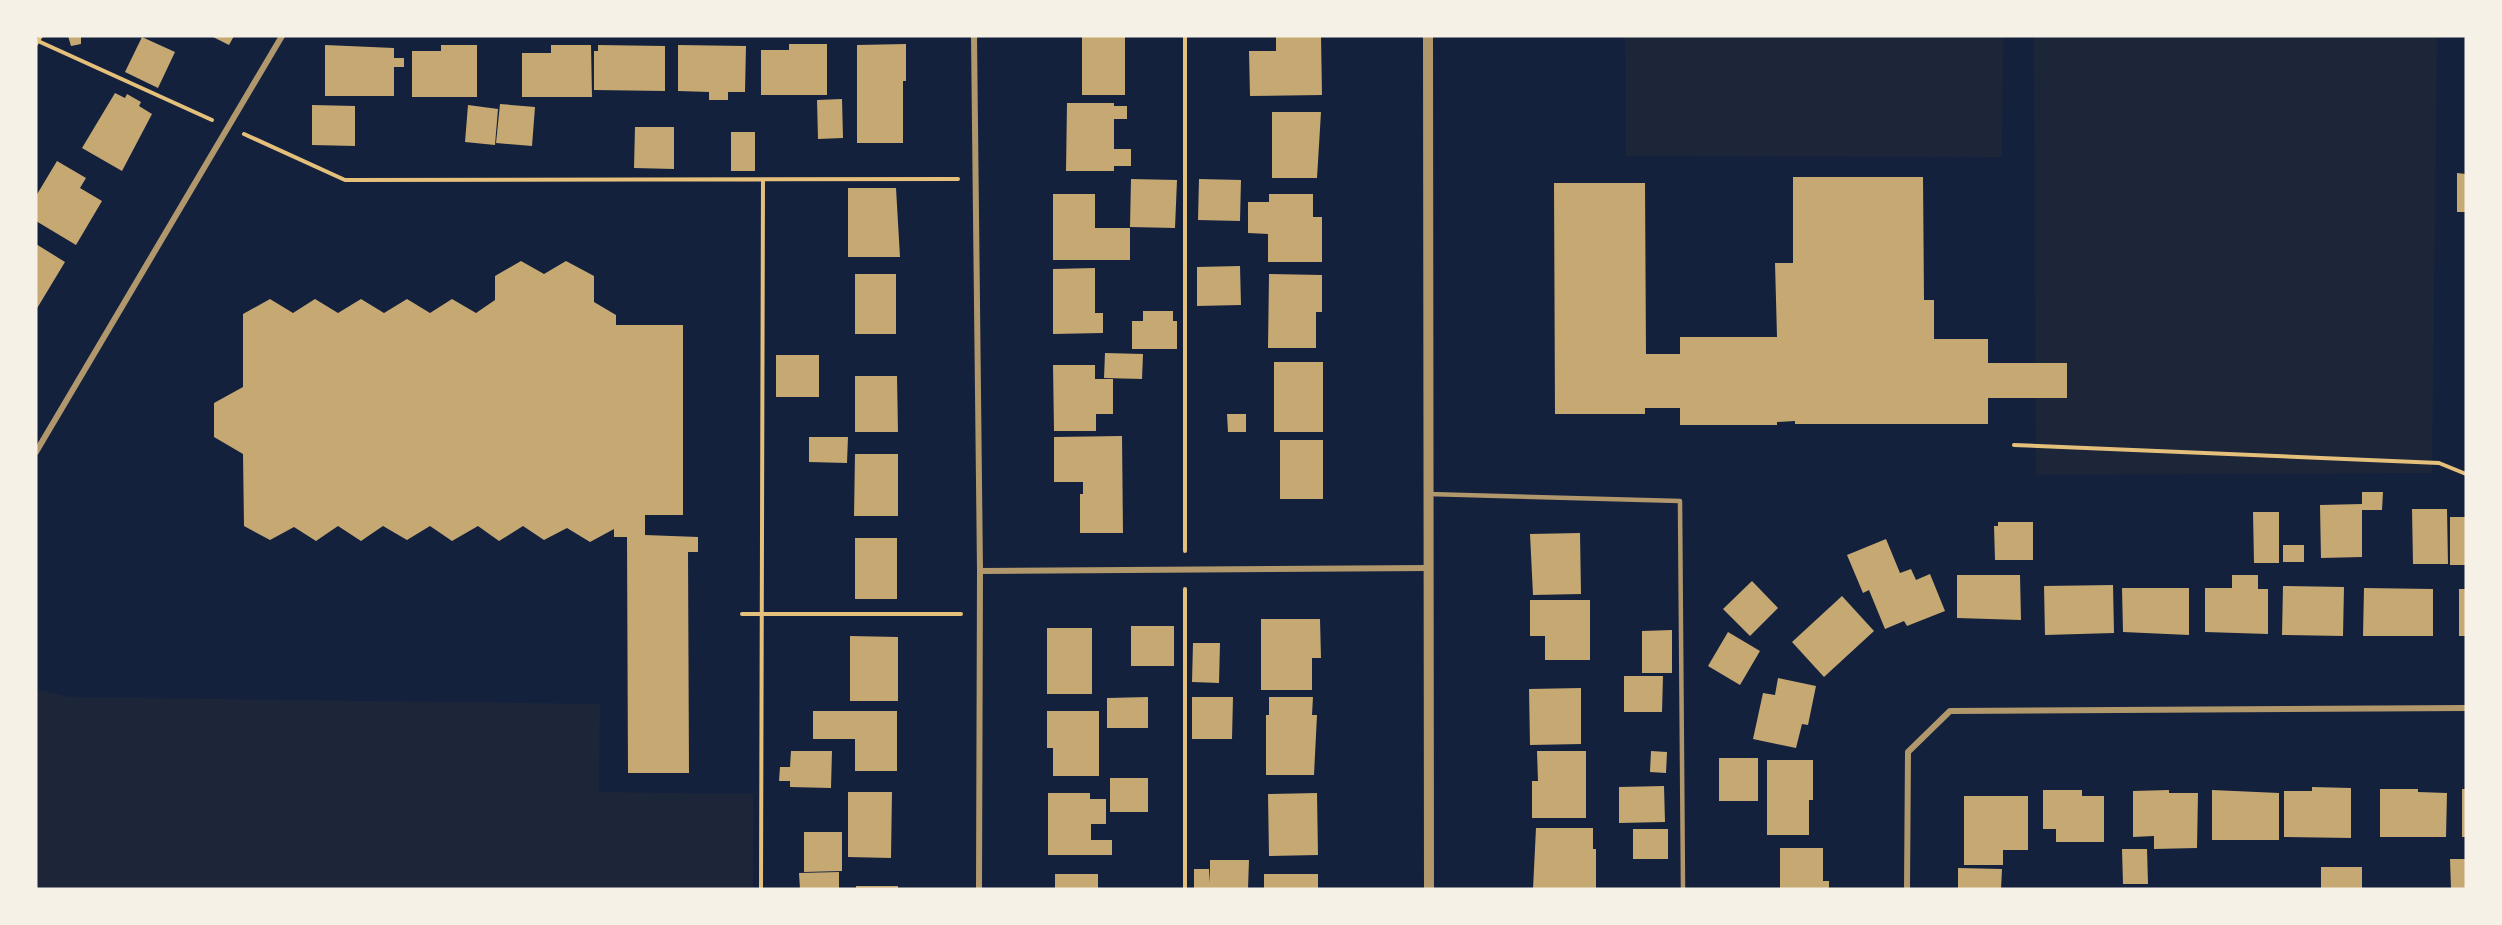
<svg xmlns="http://www.w3.org/2000/svg" width="2502" height="925" font-family="Spectral,serif">
  <style>
    .green { fill: #1d2539 }
    .building { fill: #c6a872 }
    .lines { fill: none; stroke-linecap: round; stroke-linejoin: round }
    .path { stroke: #e5c07b; stroke-width: 4 }
    .service { stroke: #b1986c; stroke-width: 4.5 }
    .minor { stroke: #b1986c; stroke-width: 6 }
    .tertiary { stroke: #b1986c; stroke-width: 10 }
  </style>
  <rect width="100%" height="100%" fill="#14213d"/>
  <!-- green -->
  <path class="green" d="M1625 36H2003L2002 157 1626 156Z
    M2034 36H2437L2432 473 2036 475Z
    M36 689 69 697 600 704 599 792 753 794V889H36Z"/>
  <!-- building -->
  <path class="building" d="M68 36H81V44L71 46Z
    M211 36H234L229 45Z
    M1082 36H1125V95H1082Z
    M1276 36H1321L1322 95 1250 96 1249 51H1276Z
    M142 37 175 52 158 88 125 72Z
    M789 44H827V95H761V50H789Z
    M906 44V81H903V143H857V45Z
    M325 45 394 48V58H404V67H394V96H325Z
    M441 45H477V97H412V51H441Z
    M551 45H591L592 97H522V53H551Z
    M598 45 665 46V91L594 90V51H598Z
    M678 45 746 46 745 92H728V100H709V92L678 91Z
    M115 93 125 98 127 94 141 102 139 106 152 114 122 171 82 148Z
    M842 99 843 138 818 139 817 100Z
    M1067 103H1114V106H1127V119H1114V149H1131V166H1114V171H1066Z
    M500 104 535 107 532 146 496 143Z
    M312 105 355 106V146L312 145Z
    M468 105 498 109 495 145 465 142Z
    M1272 112H1321L1317 178H1272Z
    M635 127H674V169L634 168Z
    M731 132H755V171H731Z
    M57 161 86 178 80 188 102 201 76 245 36 221V196Z
    M2457 173 2466 174V212H2457Z
    M1793 177H1923L1924 300H1934V339H1988V363H2067V398H1988V424H1795V421L1777 422V425H1680V408H1645V414H1555L1554 183H1645L1646 354H1680V337H1777L1775 263H1793Z
    M1131 179 1177 180 1175 228 1130 227Z
    M1199 179 1241 180 1240 221 1198 220Z
    M848 188H896L900 257H848Z
    M1053 194H1095V228H1130V260H1053Z
    M1269 194H1313V217H1322V262H1268V234L1248 233V202H1269Z
    M36 244 65 262 36 310Z
    M521 261 544 274 566 261 594 276V302L616 315V325H683V515H645V535L698 537V552H688L689 773H628L627 537H614V529L590 542 567 528 544 540 523 526 499 541 478 526 452 541 430 526 407 540 383 526 361 541 338 526 316 541 294 527 270 540 244 526 243 454 214 437V403L243 387V314L270 299 293 313 315 299 338 313 361 299 384 313 407 299 430 313 452 299 476 313 495 300V276Z
    M1240 266 1241 305 1197 306V267Z
    M1095 268V313H1103V333L1053 334V269Z
    M855 274H896V334H855Z
    M1269 274 1322 275V312H1316V348H1268Z
    M1143 311H1173V321H1177V349H1132V321H1143Z
    M1105 353 1143 354 1142 379 1104 378Z
    M776 355H819V397H776Z
    M1274 362H1323V432H1274Z
    M1053 365H1095V379H1113V414H1096V431H1054Z
    M855 376H897L898 432H855Z
    M1227 414H1246V432H1228Z
    M1122 436 1123 533H1080V494H1083V482H1054V437Z
    M809 437H848L847 463 809 462Z
    M1280 440H1323V499H1280Z
    M855 454H898V516H854Z
    M2362 492H2383L2382 510H2362V557L2321 558 2320 505 2362 504Z
    M2412 509H2447L2448 564H2413Z
    M2253 512H2279V563H2254Z
    M2450 517H2466V565H2450Z
    M1998 522H2033V560H1995L1994 526H1998Z
    M1580 533 1581 594 1533 595 1530 534Z
    M855 538H897V599H855Z
    M1886 539 1900 573 1911 569 1916 580 1930 574 1945 611 1907 626 1904 621 1885 629 1869 590 1863 593 1847 555Z
    M2283 545H2304V562H2283Z
    M1957 575H2020L2021 620 1957 618Z
    M2232 575H2258V589H2268V634L2205 632V588H2232Z
    M1752 581 1778 608 1750 636 1723 609Z
    M2113 585 2114 633 2045 635 2044 586Z
    M2283 586 2344 587 2343 636 2282 635Z
    M2122 588H2189V635L2123 632Z
    M2364 588 2433 589V636H2363Z
    M2459 589H2466V636H2459Z
    M1842 596 1874 631 1824 677 1792 642Z
    M1530 600H1590V660H1545V636H1530Z
    M1261 619H1320L1321 658H1312V690H1261Z
    M1131 626H1174V666H1131Z
    M1047 628H1092V694H1047Z
    M1672 630V673H1642V631Z
    M1728 632 1760 651 1740 685 1708 666Z
    M850 636 898 637V701H850Z
    M1193 643H1220L1219 683 1192 682Z
    M1624 676H1663L1662 712H1624Z
    M1778 678 1816 686 1808 725 1802 724 1796 748 1753 739 1763 693 1775 695Z
    M1581 688V744L1530 745 1529 689Z
    M1148 697V728H1107V698Z
    M1192 697H1233L1232 739H1192Z
    M1269 697H1313L1312 715H1317L1314 775H1266V715H1269Z
    M813 711H897V771H855V739H813Z
    M1047 711H1099V776H1053V748H1047Z
    M791 751H832L831 788 790 787V781H779L780 767H790Z
    M1537 751H1586V818H1532V781H1538Z
    M1651 751 1667 752 1666 773 1650 772Z
    M1719 758H1758V801H1719Z
    M1767 760H1813V800H1809V835H1767Z
    M1110 778H1148V812H1110Z
    M1664 786 1665 822 1619 823V787Z
    M2312 787 2351 788V838L2284 837V791H2312Z
    M2380 789H2418V792L2447 793 2446 837H2380Z
    M2462 789H2466V837H2462Z
    M2043 790H2082V796H2104V842H2056V829H2043Z
    M2169 790V793H2198L2197 848 2154 849V836L2133 837V791Z
    M2212 790 2279 793V840H2212Z
    M848 792H892L891 858 848 857Z
    M1048 793H1090V799H1106V824H1091V840H1112V855H1048Z
    M1317 793 1318 855 1269 856 1268 794Z
    M1964 796H2028V850H2003V865H1964Z
    M1536 828H1593V849H1596V889H1533Z
    M1633 829H1668V859H1633Z
    M804 832H842V871L804 872Z
    M1780 848H1823V881H1829V889H1780Z
    M2122 849H2147L2148 884H2123Z
    M2450 859H2466V889H2451Z
    M1210 860H1249L1248 889H1194V869H1209L1210 883Z
    M2321 867H2362V889H2321Z
    M1958 868 2002 869 2001 889H1958Z
    M839 872V889H800L799 873Z
    M1055 874H1098V889H1055Z
    M1264 874H1318V889H1264Z
    M856 886H898V889H856Z"/>
  <g class="lines">
    <!-- path -->
    <path class="path" d="M1185 36V551
      M38 41 212 120
      M36 44 41 36
      M244 134 345 180 958 179
      M2014 445 2439 463 2466 474
      M1185 589V889
      M742 614H961
      M761 889 763 180"/>
    <!-- service -->
    <path class="service" d="M1428 494 1680 501 1683 889"/>
    <!-- minor -->
    <path class="minor" d="M974 36 980 571 979 889
      M36 452 282 36
      M980 571 1428 568
      M1907 889 1908 752 1950 711 2466 708"/>
    <!-- tertiary -->
    <path class="tertiary" d="M1428 36 1429 889"/>
  </g>
  <!-- border -->
  <rect width="2502" height="925" fill="none" stroke="#f6f1e7" stroke-width="75"/>
</svg>
